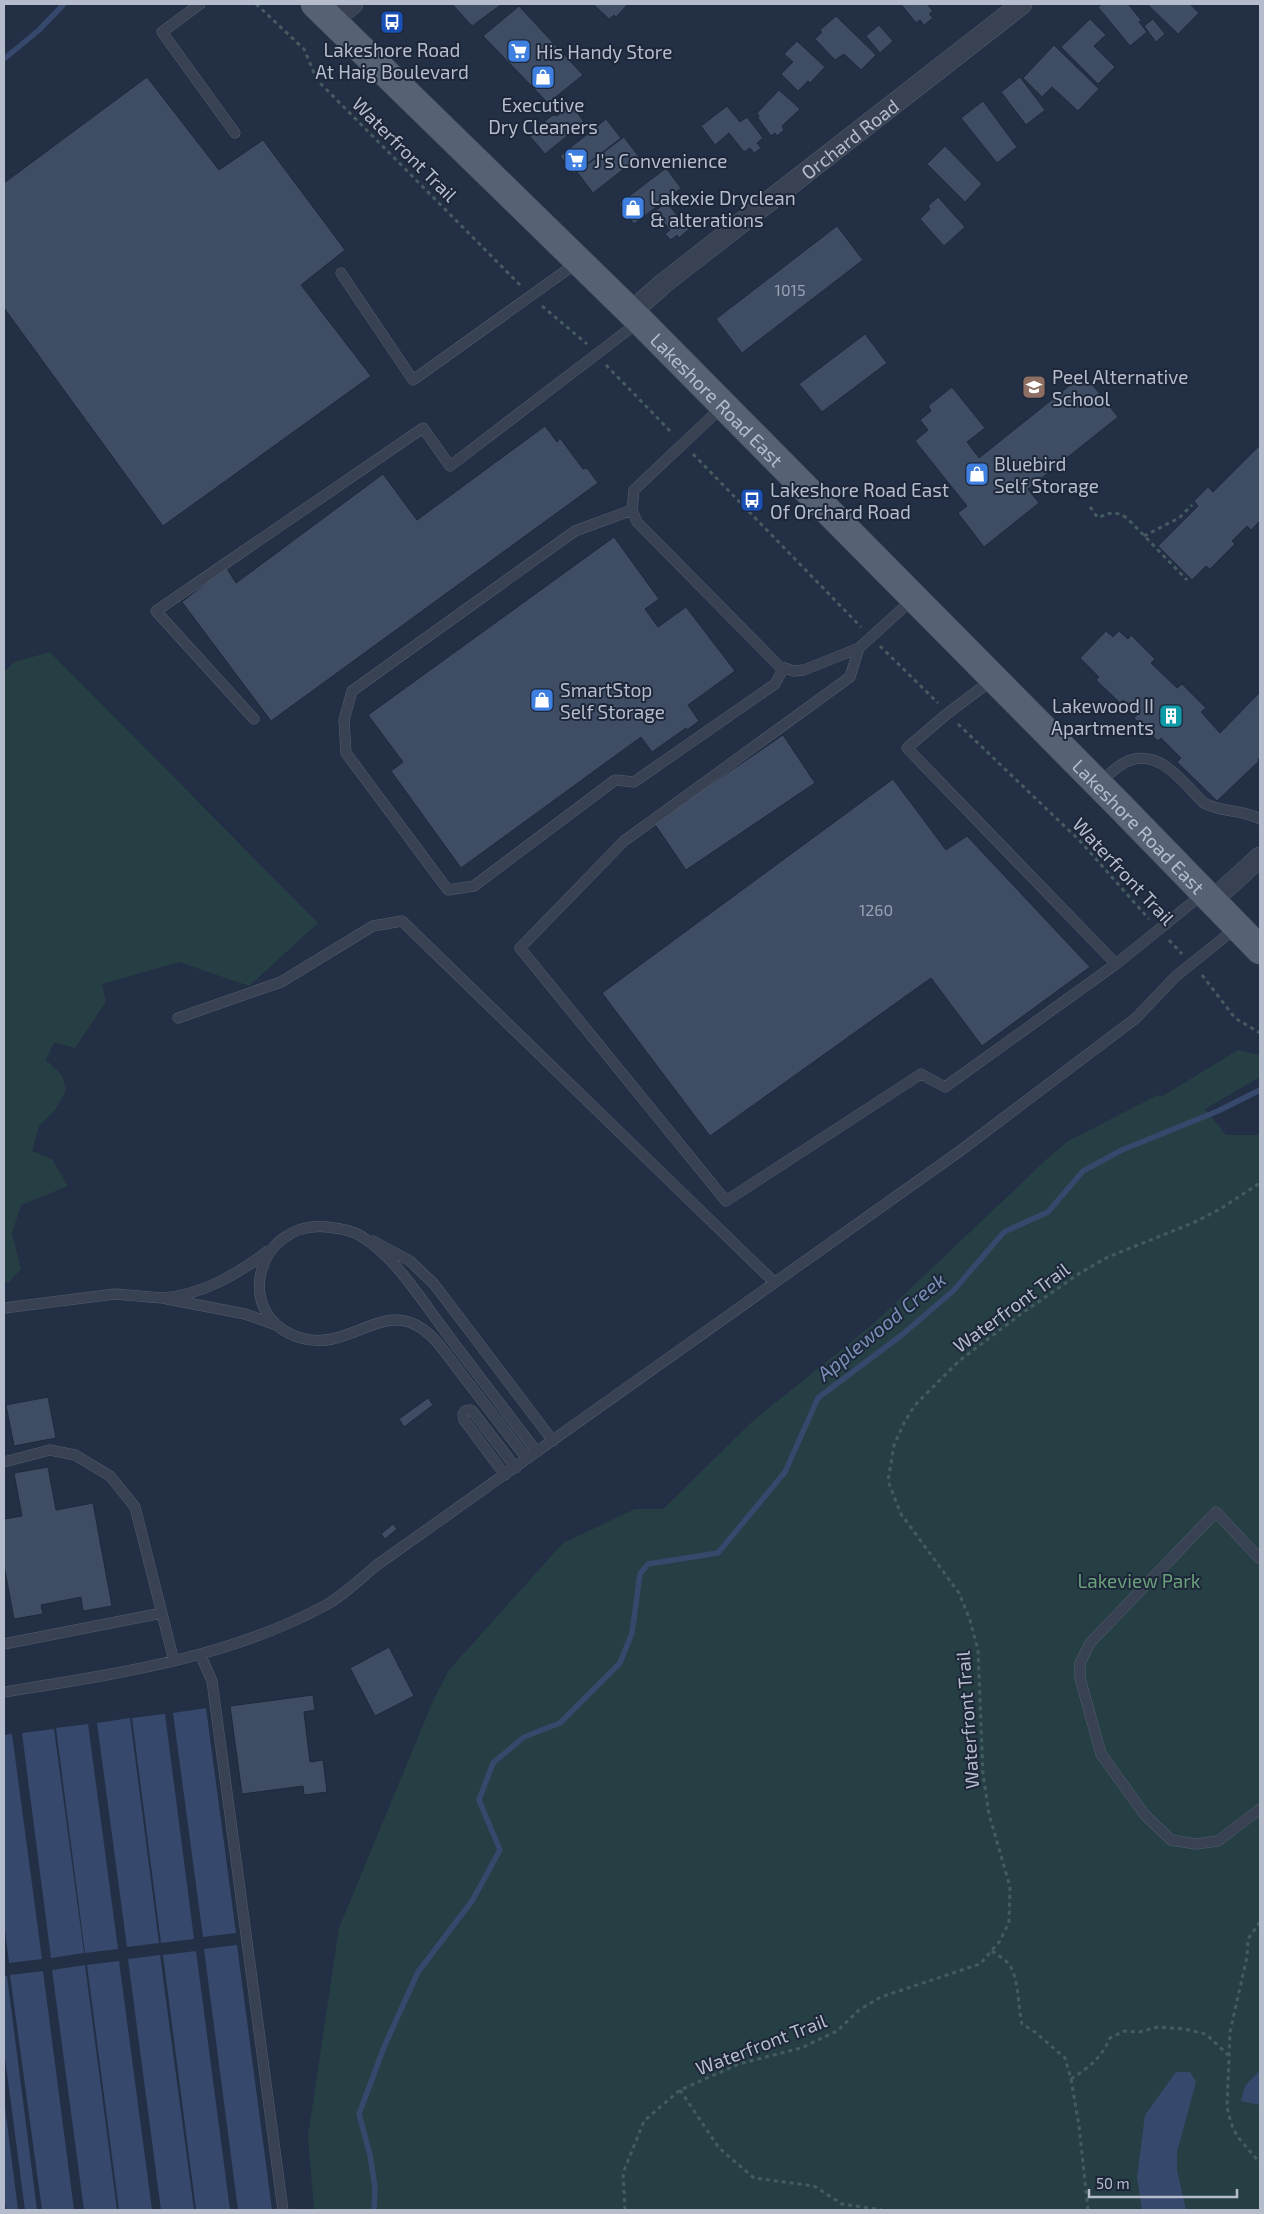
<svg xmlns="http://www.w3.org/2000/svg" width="1264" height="2214" font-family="'Exo 2',sans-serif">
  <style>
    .green { fill: #263f45 }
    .water { fill: #36496d }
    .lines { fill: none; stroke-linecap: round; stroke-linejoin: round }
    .stream { stroke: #36496d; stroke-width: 5.5 }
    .building { fill: #3f4d64; stroke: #1f293b }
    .service-casing { stroke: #535d6e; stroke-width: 11 }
    .minor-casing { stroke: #535d6e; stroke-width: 21 }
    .primary-casing { stroke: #424b5d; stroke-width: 29 }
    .path { stroke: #445c61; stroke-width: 3; stroke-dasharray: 4 4; stroke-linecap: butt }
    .service { stroke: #384253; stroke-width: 10 }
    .minor { stroke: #384253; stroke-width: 20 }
    .primary { stroke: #566173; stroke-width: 28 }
    .labels { text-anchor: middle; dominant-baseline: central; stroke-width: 4; stroke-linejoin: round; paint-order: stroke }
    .number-label { font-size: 16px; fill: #98a1b3 }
    .poi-label { font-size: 19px; fill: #b5bdcd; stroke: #1d2739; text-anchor: start }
    .street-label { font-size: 19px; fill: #b5bdcd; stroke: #1d2739 }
    .park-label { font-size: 19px; fill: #6aa17a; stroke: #1d2739 }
    .water-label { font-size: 20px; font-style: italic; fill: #7a90b8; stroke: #1d2739 }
  </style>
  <rect width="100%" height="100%" fill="#232f44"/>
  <!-- green -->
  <path class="green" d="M50 652 318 923 249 986 179 962 102 984 106 1002 75 1048 54 1042 46 1060 62 1075 66 1090 55 1110 39 1126 32 1151 52 1159 68 1186 21 1205 12 1233 21 1269 9 1282 4 1283V672L14 662Z
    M1238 1050 1260 1055V1077L1205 1109 1226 1135H1260V2210H314L308 2136 339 1928 433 1701 449 1670 563 1543 635 1509H663L754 1420 872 1325 1049 1157 1068 1141 1158 1095 1161 1097Z"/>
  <!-- water -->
  <path class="water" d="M206 1708 236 1933 203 1937 173 1713Z
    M165 1714 194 1939 161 1943 132 1718Z
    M130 1718 159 1943 127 1947 97 1723Z
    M88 1724 118 1949 85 1953 56 1728Z
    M54 1729 84 1953 51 1958 22 1733Z
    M12 1734 42 1959 9 1963 4 1920V1735Z
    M237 1945 272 2210H238L204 1949Z
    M196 1951 230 2210H196L163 1955Z
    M160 1955 194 2210H161L128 1959Z
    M119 1961 152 2210H119L87 1965Z
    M85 1965 117 2210H84L52 1970Z
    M43 1971 74 2210H42L10 1975Z
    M4 1976H7L37 2210H25L4 2050Z
    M1260 2070V2105L1241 2101 1245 2086Z
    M1176 2072H1190L1196 2082 1177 2152V2170L1186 2210H1142L1137 2177 1145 2115Z
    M4 2099 18 2210H6L4 2195Z"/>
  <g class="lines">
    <!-- stream -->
    <path class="stream" d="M4 59 39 30 64 4
      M374 2210 375 2188 370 2155 359 2114 384 2047 418 1972 472 1901 500 1850 479 1800 493 1763 524 1737 560 1723 620 1663 632 1633 640 1574 648 1564 718 1553 785 1472 818 1398 903 1334 953 1291 1004 1232 1048 1212 1083 1171 1122 1150 1218 1111 1260 1090"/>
  </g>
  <!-- building -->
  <path class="building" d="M452 4H502L472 26Z
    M593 4H628L616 17 614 15 609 19Z
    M901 4H927L933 11 929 14 933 18 924 25 920 20 916 23Z
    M1102 4H1128L1141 20 1139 22 1147 32 1130 46 1098 7Z
    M1147 4H1190L1199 13 1178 34Z
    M519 6 583 75 548 103 483 36Z
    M836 16 876 55 861 70 844 54 835 60 815 39 822 32 820 30Z
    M1090 19 1106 35 1094 46 1115 67 1098 84 1061 47Z
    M1153 19 1165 34 1156 42 1144 26Z
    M879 25 893 41 880 53 866 36Z
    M797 41 825 67 810 83 808 81 798 91 781 74 793 62 784 54Z
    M1054 45 1099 89 1078 111 1052 87 1042 97 1023 78Z
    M147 77 219 170 263 140 345 250 301 285 371 376 163 526 4 308V183Z
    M1020 77 1045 110 1026 125 1001 92Z
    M779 90 800 109 782 126 784 130 777 136 775 133 771 136 758 118 759 116 757 113Z
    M983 101 1017 147 997 163 961 118Z
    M571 104 584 122 545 154 528 134 553 115 557 116Z
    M727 106 740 122 747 117 763 138 757 143 761 148 754 153 750 148 744 152 729 133 715 145 701 126Z
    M606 119 621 138 574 174 560 156Z
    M624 137 639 157 593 193 577 172Z
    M945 146 982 184 965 202 927 164Z
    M666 168 681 188 634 224 619 204Z
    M938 197 965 227 944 246 920 219 930 209 928 206Z
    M666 202 689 229 679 238 677 235 671 240 665 234 670 230 660 218 654 223 649 217Z
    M837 226 863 260 742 353 716 319Z
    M865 334 887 363 822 412 799 384Z
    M1084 374 1118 417 1028 489 1039 503 984 547 958 513 967 506 915 441 928 430 920 420 931 411 928 406 952 387 985 428 967 442 979 458Z
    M545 426 557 442 560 438 583 469 587 468 598 483 271 721 182 602 226 567 236 583 383 474 417 520Z
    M1260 445V521L1251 530 1247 526 1232 541 1235 544 1210 569 1206 566 1192 580 1158 546 1198 506 1194 501 1208 487 1213 492Z
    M614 537 659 599 645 609 658 627 686 607 735 671 688 705 699 721 687 730 686 728 652 752 641 737 461 868 391 771 403 762 368 715Z
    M1106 631 1113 637 1119 631 1128 639 1131 635 1155 659 1151 663 1177 688 1182 684 1206 708 1201 712 1220 733 1260 692V757L1258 760 1259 761 1217 801 1177 762 1181 758 1161 738 1158 741 1134 718 1137 715 1123 700 1120 703 1096 680 1099 677 1080 658Z
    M783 735 815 783 686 870 654 823Z
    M893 779 946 850 967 836 1090 967 982 1046 931 978 710 1136 602 993Z
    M48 1397 56 1438 14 1446 6 1405Z
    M428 1398 433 1405 404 1427 399 1419Z
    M48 1467 56 1510 93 1503 112 1606 83 1611 81 1597 41 1605 43 1614 14 1619 4 1565V1519L22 1516 14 1473Z
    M393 1524 397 1529 385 1539 381 1534Z
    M389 1647 414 1696 375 1716 350 1668Z
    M313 1695 315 1710 304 1712 310 1762 323 1760 327 1792 304 1795 303 1786 242 1794 230 1706Z"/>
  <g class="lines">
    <!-- service casing -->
    <g class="service-casing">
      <path id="service" d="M200 4 162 32 235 133
        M341 273 413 380 578 262
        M723 406 634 490 632 510 637 522 779 666 794 671 804 670 859 648 914 598
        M632 510 575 531 352 691 344 720 346 753 448 890 474 886 615 780 634 782 775 684 783 669
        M859 648 850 677 624 841 520 948 726 1201 921 1074 945 1087 1116 964
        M992 680 948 713 907 748 1116 964 1204 893
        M254 719 156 611 423 428 450 466 640 321
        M1100 783C1107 776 1115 768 1124 763 1158 745 1182 782 1204 803 1221 813 1243 809 1260 819
        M178 1018 281 982 373 926 402 921 774 1282
        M373 1241 410 1261 434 1284 553 1441
        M268 1251C236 1275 202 1295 162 1298L245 1314 276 1325
        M4 1308 115 1294 162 1298
        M527 1459C505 1430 482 1401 460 1372 448 1357 437 1338 421 1328 382 1301 348 1352 301 1338 231 1317 256 1220 327 1227 338 1228 351 1230 361 1236 395 1257 418 1295 442 1327 473 1369 505 1410 537 1452
        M4 1462 50 1450 75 1455 110 1476 135 1507 174 1661
        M505 1475 464 1420 463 1414 465 1411 471 1410 474 1413 516 1468
        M1260 1559 1216 1512 1090 1643 1080 1663V1678L1101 1754 1145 1815 1171 1840 1196 1844 1218 1841 1260 1809
        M4 1644 162 1613
        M200 1654 212 1681 283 2210
        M4 1692C114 1674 227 1659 326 1605 344 1595 361 1578 377 1565L960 1151 1136 1018 1175 977 1237 927"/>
    </g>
    <!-- minor casing -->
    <g class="minor-casing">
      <g id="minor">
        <path d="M331 21 353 4"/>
        <path id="s1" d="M631 312 664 283 1022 4"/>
        <path d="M1213 900 1260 857"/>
      </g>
    </g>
    <!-- primary casing -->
    <g class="primary-casing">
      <g id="primary">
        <path id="s2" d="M315 4 640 321 1120 806 1260 950"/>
      </g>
    </g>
    <!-- path -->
    <path class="path" d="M256 4 304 49 317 80 326 89 521 286
      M542 306 587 344
      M606 365 673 434
      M693 454 861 627
      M1090 507 1098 518C1110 512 1115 511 1127 518L1187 580
      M1144 536 1179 518 1192 505
      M880 646 938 703
      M958 724 1080 841 1149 919
      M1169 940 1182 954
      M1202 975 1235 1018 1260 1033
      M1260 1922 1248 1939 1247 1957 1230 2032 1227 2107 1231 2123 1237 2136 1260 2163
      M992 1951C997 1955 1003 1958 1008 1963 1019 1975 1018 2008 1022 2024L1035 2032 1065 2058 1071 2079 1079 2126 1088 2210
      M1071 2079C1090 2066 1100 2060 1110 2038L1124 2031 1139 2032 1158 2027 1184 2029 1206 2034 1228 2055
      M680 2090 719 2148 754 2178 814 2186 842 2204 882 2210
      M625 2210 623 2173 644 2121 680 2090 739 2064 801 2048 837 2031 859 2010 881 1997 980 1964 1000 1941 1009 1922 1010 1887 989 1814 983 1774 978 1650 970 1620 959 1593 901 1514 888 1481 894 1445 905 1421 915 1405 959 1361 1021 1314 1080 1273 1108 1257 1195 1222 1220 1209 1260 1183"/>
    <!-- service -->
    <use href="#service" class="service"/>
    <!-- minor -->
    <use href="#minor" class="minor"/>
    <!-- primary -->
    <use href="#primary" class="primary"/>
  </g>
  <!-- icons -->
  <defs>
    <g id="bus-square" transform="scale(1.25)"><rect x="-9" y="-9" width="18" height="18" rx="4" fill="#1a4fb4" stroke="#1d2739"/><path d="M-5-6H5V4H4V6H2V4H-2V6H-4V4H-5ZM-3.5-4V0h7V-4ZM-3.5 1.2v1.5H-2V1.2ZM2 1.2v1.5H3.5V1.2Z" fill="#fff"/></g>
    <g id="supermarket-square" transform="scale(1.25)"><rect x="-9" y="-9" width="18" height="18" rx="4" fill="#3f7fe0" stroke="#1d2739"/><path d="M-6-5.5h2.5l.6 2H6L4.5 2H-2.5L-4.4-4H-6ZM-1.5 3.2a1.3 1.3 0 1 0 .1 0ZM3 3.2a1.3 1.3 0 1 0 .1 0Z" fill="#fff"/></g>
    <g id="shop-square" transform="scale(1.25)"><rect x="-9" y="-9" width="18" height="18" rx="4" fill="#3f7fe0" stroke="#1d2739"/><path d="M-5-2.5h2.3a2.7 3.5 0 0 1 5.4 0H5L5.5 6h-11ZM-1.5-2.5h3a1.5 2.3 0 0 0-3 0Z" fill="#fff"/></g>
    <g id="school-square" transform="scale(1.25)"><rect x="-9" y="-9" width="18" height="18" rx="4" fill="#8d6e63" stroke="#1d2739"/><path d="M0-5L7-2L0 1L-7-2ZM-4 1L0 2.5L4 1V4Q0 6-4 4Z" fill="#fff"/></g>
    <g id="building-square" transform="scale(1.25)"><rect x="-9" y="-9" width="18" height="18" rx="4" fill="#0f9aa8" stroke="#1d2739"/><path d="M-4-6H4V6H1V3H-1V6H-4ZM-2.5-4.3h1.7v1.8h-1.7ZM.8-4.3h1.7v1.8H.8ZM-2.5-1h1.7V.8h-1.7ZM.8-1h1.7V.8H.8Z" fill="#fff"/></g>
  </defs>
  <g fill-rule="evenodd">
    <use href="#bus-square" x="392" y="22"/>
    <use href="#supermarket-square" x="519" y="51"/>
    <use href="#shop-square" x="543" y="77"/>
    <use href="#supermarket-square" x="576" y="160"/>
    <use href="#shop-square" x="633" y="208"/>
    <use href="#school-square" x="1034" y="387"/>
    <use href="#shop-square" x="977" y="474"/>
    <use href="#bus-square" x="752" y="500"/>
    <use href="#shop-square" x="542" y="700"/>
    <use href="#building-square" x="1171" y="716"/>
  </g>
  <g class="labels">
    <!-- number labels -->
    <g class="number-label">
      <text x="790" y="289">1015</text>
      <text x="876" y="909">1260</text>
    </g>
    <!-- poi labels -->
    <g class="poi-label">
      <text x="392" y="49" text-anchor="middle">Lakeshore Road<tspan x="392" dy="22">At Haig Boulevard</tspan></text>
      <text x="536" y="51">His Handy Store</text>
      <text x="543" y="104" text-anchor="middle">Executive<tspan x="543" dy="22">Dry Cleaners</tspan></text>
      <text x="594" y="160">J's Convenience</text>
      <text x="650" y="197">Lakexie Dryclean<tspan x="650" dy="22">&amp; alterations</tspan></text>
      <text x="1052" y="376">Peel Alternative<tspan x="1052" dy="22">School</tspan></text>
      <text x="994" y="463">Bluebird<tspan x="994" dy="22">Self Storage</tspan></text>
      <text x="770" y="489">Lakeshore Road East<tspan x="770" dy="22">Of Orchard Road</tspan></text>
      <text x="560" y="689">SmartStop<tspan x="560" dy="22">Self Storage</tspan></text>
      <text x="1154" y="705" text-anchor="end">Lakewood II<tspan x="1154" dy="22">Apartments</tspan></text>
    </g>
    <!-- street labels -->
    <g class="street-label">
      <text stroke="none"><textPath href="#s1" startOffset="279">Orchard Road</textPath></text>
      <text transform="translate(405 149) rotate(45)">Waterfront Trail</text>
      <text stroke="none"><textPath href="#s2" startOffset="564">Lakeshore Road East</textPath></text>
      <text stroke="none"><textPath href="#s2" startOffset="1164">Lakeshore Road East</textPath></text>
      <text transform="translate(1124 871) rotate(47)">Waterfront Trail</text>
      <text transform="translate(1011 1307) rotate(-36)">Waterfront Trail</text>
      <text transform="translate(967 1720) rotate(-94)">Waterfront Trail</text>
      <text transform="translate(761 2044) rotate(-21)">Waterfront Trail</text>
    </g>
    <!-- park labels -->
    <g class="park-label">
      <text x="1139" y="1580">Lakeview Park</text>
    </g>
    <!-- water labels -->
    <g class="water-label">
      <text transform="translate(881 1326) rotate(-39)">Applewood Creek</text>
    </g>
  </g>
  <!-- border -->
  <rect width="1264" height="2214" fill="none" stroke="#b5bdcd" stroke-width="10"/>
  <!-- scale -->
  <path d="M1089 2189v8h148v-8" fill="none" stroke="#b5bdcd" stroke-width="2.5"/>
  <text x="1096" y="2189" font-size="15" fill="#b5bdcd" stroke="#1d2739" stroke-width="4" paint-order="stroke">50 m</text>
</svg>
